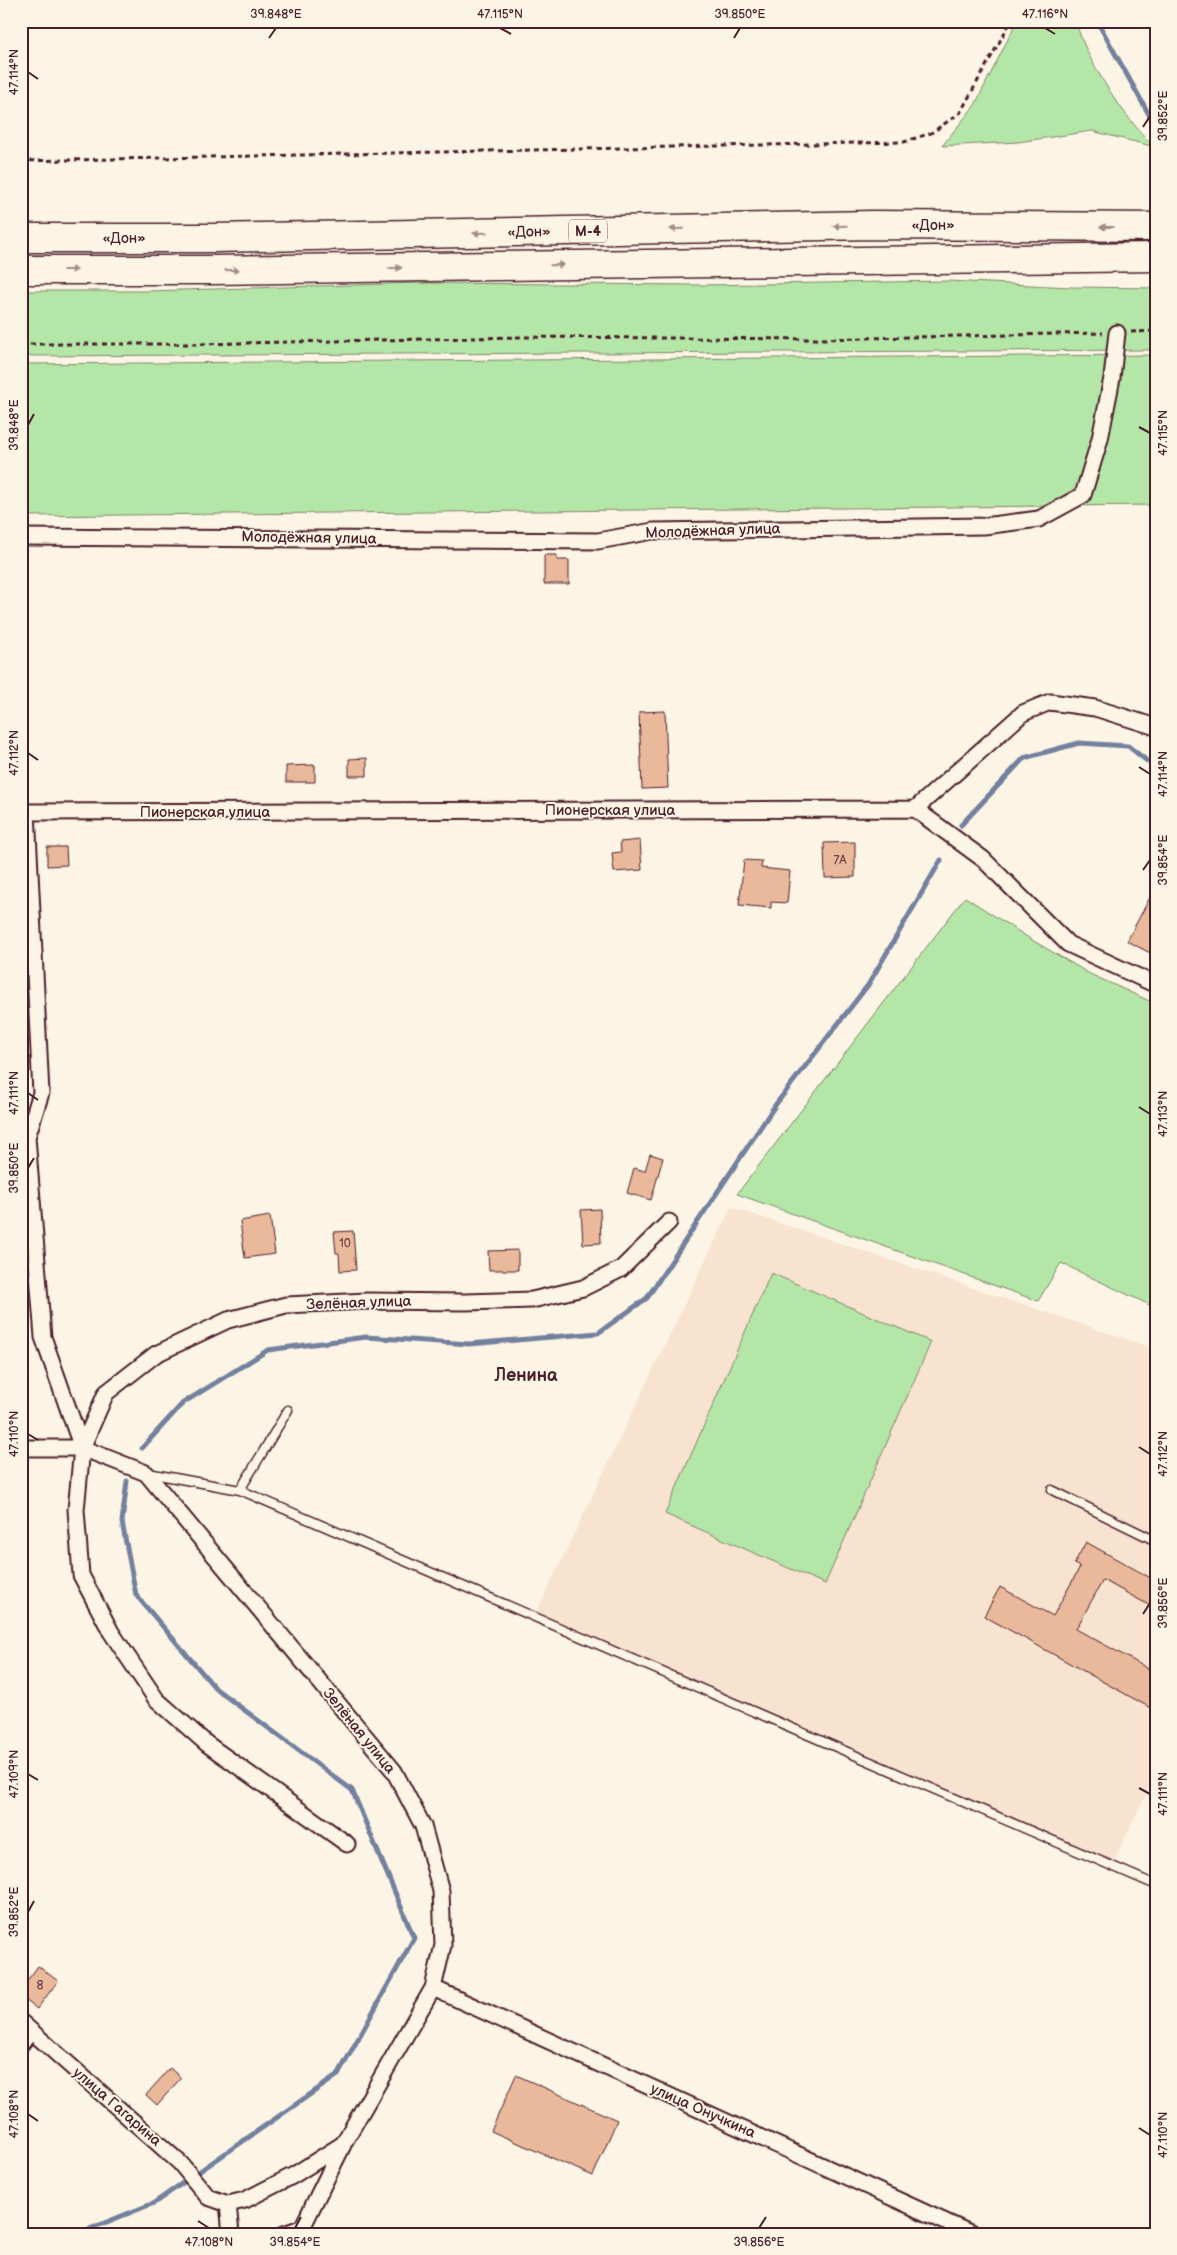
<svg xmlns="http://www.w3.org/2000/svg" width="1177" height="2255" font-family="'Balsamiq Sans',sans-serif">
  <style>
    .built { fill: #f7e3cf }
    .green { fill: #b4e7a7; stroke: #7f8369 }
    .lines { fill: none; stroke-linecap: round; stroke-linejoin: round }
    .stream { stroke: #73809e; stroke-width: 5 }
    .building { fill: #eab89b; stroke: #4a1f2b }
    .lane-casing { stroke: #4a1f2b; stroke-width: 11 }
    .street-casing { stroke: #4a1f2b; stroke-width: 19 }
    .highway-casing { stroke: #4a1f2b; stroke-width: 31 }
    .path { stroke: #4a1f2b; stroke-width: 3; stroke-dasharray: 5 4; stroke-linecap: butt }
    .lane { stroke: #fcf5e5; stroke-width: 8 }
    .street { stroke: #fcf5e5; stroke-width: 15 }
    .highway { stroke: #fcf5e5; stroke-width: 28 }
    .oneway { fill: #a38a88 }
    .ticks { fill: none; stroke: #4a1f2b; stroke-width: 2 }
    .labels { text-anchor: middle; dominant-baseline: central; stroke-width: 4; stroke-linejoin: round; paint-order: stroke }
    .number-label { font-size: 12px; fill: #724547 }
    .shield { fill: #fcf5e5; stroke: #7f5f63; stroke-width: 1 }
    .shield-label { font-size: 14px; font-weight: bold; fill: #4a1f2b }
    .street-label { font-size: 15px; fill: #4a1f2b; stroke: #fcf5e5 }
    .quarter-label { font-size: 18px; font-weight: bold; fill: #4a1f2b; stroke: #fcf5e5 }
    .neatline { fill: none; stroke: #4a1f2b; stroke-width: 2 }
    .ticks-label { font-size: 12px; text-anchor: middle; fill: #4a1f2b }
  </style>
  <rect width="100%" height="100%" fill="#fcf5e5"/>
  <filter id="ink" filterUnits="userSpaceOnUse"><feTurbulence type="fractalNoise" baseFrequency=".02" numOctaves="2"/><feDisplacementMap in="SourceGraphic" scale="10" xChannelSelector="R" yChannelSelector="G"/><feConvolveMatrix kernelMatrix="1 2 1 2 8 2 1 2 1" color-interpolation-filters="sRGB"/></filter>
  <g filter="url(#ink)">
    <!-- built -->
    <path class="built" d="M731 1207 1156 1349V1774L1110 1869 535 1615Z"/>
    <!-- green -->
    <path class="green" d="M1017 21H1076C1084 58 1127 122 1155 147L1092 131 1018 142 942 146 975 105Z
      M949 281 1070 287 1156 288V350L21 356V291H146L420 283 701 285Z
      M1156 355V505L21 516V364Z
      M965 897 1032 940 1090 974 1156 1004V1308L1061 1263 1038 1301 737 1194Z
      M771 1273 931 1342 825 1584 665 1514Z"/>
    <g class="lines">
      <!-- stream -->
      <path class="stream" d="M1097 21 1156 127
        M961 825 1024 758 1079 743 1128 746 1156 768
        M142 1448 183 1403 268 1350 366 1337 469 1344 598 1333 647 1298 776 1104 868 985 941 860
        M77 2234 154 2203 338 2075 414 1938 352 1790 216 1689 136 1595 122 1522 127 1481"/>
    </g>
    <!-- building -->
    <path class="building" d="M544 555H557V560H569V584H544Z
      M665 711 668 788 642 789 639 712Z
      M367 758V776H349V759Z
      M315 765V782H286V766Z
      M640 840 642 870 614 872 612 853 621 852 620 842Z
      M855 842V877L825 878 824 843Z
      M47 847H66L67 865 47 866Z
      M744 860 762 861 761 868 790 871 787 903 771 902V908L739 905Z
      M1156 886V956L1127 941Z
      M650 1154 663 1158 651 1200 627 1193 634 1168 645 1171Z
      M600 1209 601 1243 583 1244 581 1210Z
      M270 1216 275 1254 245 1258 240 1221Z
      M353 1231 356 1270 340 1271 339 1253H336L334 1232Z
      M518 1250V1270H489L488 1251Z
      M1086 1542 1156 1581V1609L1103 1580 1076 1629 1156 1673V1711L984 1616 1000 1587 1053 1616 1080 1567 1074 1564Z
      M38 1966 58 1981 37 2009 21 1997V1989Z
      M170 2068 181 2078 157 2105 146 2095Z
      M516 2075 617 2120 593 2176 491 2131Z"/>
    <g class="lines">
      <!-- lane casing -->
      <g class="lane-casing">
        <path id="lane" d="M148 1473 240 1490 1156 1885
          M240 1490 288 1410
          M1052 1490 1156 1541"/>
      </g>
      <!-- street casing -->
      <g class="street-casing">
        <path id="street" d="M21 537 598 541 653 531 984 526 1039 519 1083 495 1100 439 1112 378 1117 333
          M915 809 983 859 1068 944 1156 985
          M21 812 915 809 1023 713 1050 702 1095 708 1156 727
          M27 812 41 1093 27 1137 43 1337 82 1448
          M21 1448H82L146 1473 394 1771 423 1826 441 1891 443 1945 433 1988 343 2144 294 2175 245 2200 228 2204 208 2197 180 2163 21 2022
          M347 1844 207 1744 156 1699 111 1632 81 1575 76 1510 82 1448 106 1393 156 1354 228 1320 286 1305 367 1301 465 1302 532 1300 583 1288 621 1269 669 1222
          M433 1988 972 2234
          M21 2044 31 2031
          M228 2204 231 2234
          M284 2234 301 2228
          M299 2234 343 2145"/>
      </g>
      <!-- highway casing -->
      <g class="highway-casing">
        <path id="highway" d="M21 238H213L873 225 1156 227
          M21 270H213L1156 257"/>
      </g>
      <!-- path -->
      <path class="path" d="M21 161 904 142 931 133 960 113 1011 21
        M1131 332 1156 331
        M21 344H196L520 337 818 339 1103 333"/>
      <!-- lane -->
      <use href="#lane" class="lane"/>
      <!-- street -->
      <use href="#street" class="street"/>
      <!-- highway -->
      <use href="#highway" class="highway"/>
    </g>
    <!-- one-way arrows -->
    <defs><path id="oneway-solid" d="M-6-.8H1V-3.2L6.5 0L1 3.2V.8H-6Z" transform="scale(1.25)"/></defs>
    <g class="oneway">
      <use href="#oneway-solid" transform="translate(840 226) rotate(179)"/>
      <use href="#oneway-solid" transform="translate(1107 227) rotate(-180)"/>
      <use href="#oneway-solid" transform="translate(677 229) rotate(179)"/>
      <use href="#oneway-solid" transform="translate(480 233) rotate(179)"/>
      <use href="#oneway-solid" transform="translate(557 265) rotate(-1)"/>
      <use href="#oneway-solid" transform="translate(395 268) rotate(-1)"/>
      <use href="#oneway-solid" transform="translate(70 270)"/>
      <use href="#oneway-solid" transform="translate(232 270) rotate(-1)"/>
    </g>
  </g>
  <!-- ticks -->
  <path class="ticks" d="M500 28 511 34M1045 28 1055 34M269 38 276 28M734 38 740 28M28 72 38 79M1143 127 1150 116M28 425 34 414M1139 427 1150 433M28 753 38 760M1139 767 1150 774M1143 870 1150 860M28 1093 38 1100M1139 1107 1150 1114M28 1168 34 1158M28 1434 38 1440M1139 1447 1150 1454M1143 1614 1150 1603M28 1774 38 1780M1139 1788 1150 1794M28 1912 34 1901M28 2114 38 2121M1139 2128 1150 2135M198 2221 209 2228M295 2228 301 2217M759 2228 766 2217"/>
  <g class="labels">
    <!-- number labels -->
    <g class="number-label">
      <text x="840" y="860">7А</text>
      <text x="345" y="1243">10</text>
      <text x="40" y="1985">8</text>
    </g>
    <!-- shield labels -->
    <rect class="shield" x="569" y="219.5" width="38" height="23" rx="4"/>
    <g class="shield-label">
      <text x="588" y="231">М-4</text>
    </g>
    <!-- street labels -->
    <g class="street-label">
      <text x="933" y="225">«Дон»</text>
      <text transform="translate(529 232) rotate(-1)">«Дон»</text>
      <text x="124" y="238">«Дон»</text>
      <text transform="translate(713 531) rotate(-2)">Молодёжная улица</text>
      <text transform="translate(309 538) rotate(1)">Молодёжная улица</text>
      <text x="610" y="810">Пионерская улица</text>
      <text x="205" y="812">Пионерская улица</text>
      <text transform="translate(359 1303) rotate(-2)">Зелёная улица</text>
      <text transform="translate(359 1731) rotate(51)">Зелёная улица</text>
      <text transform="translate(117 2107) rotate(41)">улица Гагарина</text>
      <text transform="translate(703 2111) rotate(24)">улица Онучкина</text>
    </g>
    <!-- quarter labels -->
    <g class="quarter-label">
      <text x="526" y="1375">Ленина</text>
    </g>
  </g>
  <!-- margin -->
  <rect width="1177" height="2255" fill="none" stroke="#fcf5e5" stroke-width="55"/>
  <rect x="28" y="28" width="1122" height="2200" class="neatline"/>
  <g class="ticks-label">
    <text x="276" y="18">39.848°E</text>
    <text x="500" y="18">47.115°N</text>
    <text x="740" y="18">39.850°E</text>
    <text x="1045" y="18">47.116°N</text>
    <text transform="translate(14 72) rotate(-90)" y="4">47.114°N</text>
    <text transform="translate(1163 116) rotate(-90)" y="4">39.852°E</text>
    <text transform="translate(14 425) rotate(-90)" y="4">39.848°E</text>
    <text transform="translate(1163 433) rotate(-90)" y="4">47.115°N</text>
    <text transform="translate(14 753) rotate(-90)" y="4">47.112°N</text>
    <text transform="translate(1163 774) rotate(-90)" y="4">47.114°N</text>
    <text transform="translate(1163 860) rotate(-90)" y="4">39.854°E</text>
    <text transform="translate(14 1093) rotate(-90)" y="4">47.111°N</text>
    <text transform="translate(1163 1114) rotate(-90)" y="4">47.113°N</text>
    <text transform="translate(14 1168) rotate(-90)" y="4">39.850°E</text>
    <text transform="translate(14 1434) rotate(-90)" y="4">47.110°N</text>
    <text transform="translate(1163 1454) rotate(-90)" y="4">47.112°N</text>
    <text transform="translate(1163 1603) rotate(-90)" y="4">39.856°E</text>
    <text transform="translate(14 1774) rotate(-90)" y="4">47.109°N</text>
    <text transform="translate(1163 1794) rotate(-90)" y="4">47.111°N</text>
    <text transform="translate(14 1912) rotate(-90)" y="4">39.852°E</text>
    <text transform="translate(14 2114) rotate(-90)" y="4">47.108°N</text>
    <text transform="translate(1163 2135) rotate(-90)" y="4">47.110°N</text>
    <text x="209" y="2246">47.108°N</text>
    <text x="295" y="2246">39.854°E</text>
    <text x="759" y="2246">39.856°E</text>
  </g>
</svg>
